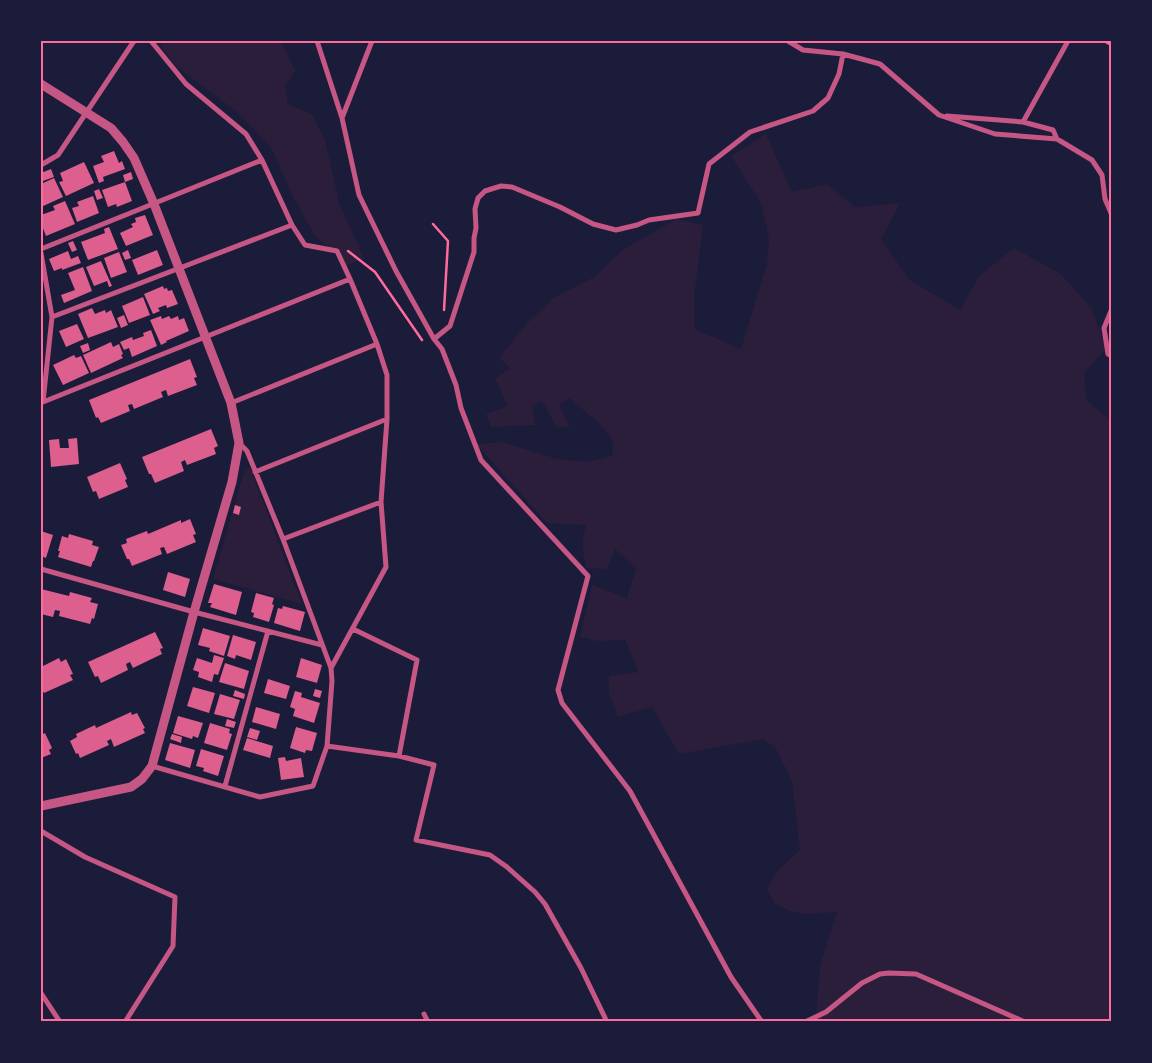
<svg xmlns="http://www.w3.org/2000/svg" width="1152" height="1063" font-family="Manrope,sans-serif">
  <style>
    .green { fill: #2a1e3b }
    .building { fill: #dd5f8e }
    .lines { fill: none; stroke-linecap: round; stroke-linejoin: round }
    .path { stroke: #ff6b9d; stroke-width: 2.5 }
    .minor { stroke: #c65784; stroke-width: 5 }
    .tertiary { stroke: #c65784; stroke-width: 9 }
    .neatline { fill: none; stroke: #ff6b9d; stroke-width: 2 }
  </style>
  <rect width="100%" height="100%" fill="#1b1b3a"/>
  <!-- green -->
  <path class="green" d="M162 41H281L295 71 285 86 288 104 312 114 325 140 339 203 364 258 346 266 334 252 316 237 292 195 271 147 236 111 177 67 161 47Z
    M766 134 792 192 827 184 855 207 900 203 881 240 910 280 960 310 980 275 1014 248 1061 274 1092 309 1106 349 1084 373 1086 400 1111 420V1022H817V1005L820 965 837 912 807 914 793 912 774 903 767 889 777 871 800 850 792 781 776 749 764 739 679 754 652 707 618 717 609 693V676L638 672 625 640 597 641 580 637 592 585 627 598 636 569 615 549 607 569 586 568 582 542 586 525 547 523 476 444 502 442 557 459 587 462 612 456 613 441 599 423 569 398 559 405 570 426 557 428 542 401 532 406 535 425 491 427 486 414 508 406 495 379 510 368 499 358 525 325 553 298 596 276 621 251 676 219 703 225 694 298 695 329 741 349 767 264 769 239 761 203 731 156Z
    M250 468 302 604 213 579 245 469Z"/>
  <!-- building -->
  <path class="building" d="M114 151 119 163 122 161 125 169 103 177 104 181 99 183 93 166 104 162 101 156Z
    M84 162 94 183 66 196 59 182 63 181 60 173Z
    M51 169 54 177 43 181 41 173Z
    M131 172 133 179 125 182 123 175Z
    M54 178 63 197 41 207V184Z
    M125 182 132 201 117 207 116 204 108 207 102 190Z
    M99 189 103 198 97 200 94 191Z
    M93 196 99 213 77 222 72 208 79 206 77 202Z
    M65 201 75 224 46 236 41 223V215L55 210 53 206Z
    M145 215 153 235 126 246 120 233 133 227 131 224 136 222 135 218Z
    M109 227 118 249 88 260 81 242 105 233 104 229Z
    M73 241 77 250 72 252 68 243Z
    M128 250 131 258 125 260 122 253Z
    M157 250 163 265 138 275 132 260Z
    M68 251 71 259 78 256 81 263 62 270V268L54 271 49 259Z
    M119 252 127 272 111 278 104 258Z
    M101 261 112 286 109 287 107 281 94 286 86 267Z
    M83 267 92 291 64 303 61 295 75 290 68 273Z
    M163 286 164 289 167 288 168 291 172 290 178 304 167 308 166 305 158 308 160 311 153 314 144 294Z
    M143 297 150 315 129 323 122 306Z
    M92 308 95 314 105 310 106 313 111 310 118 327 88 338 78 314Z
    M124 315 128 325 121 328 117 318Z
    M161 316 162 319 169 316 171 319 178 316 179 320 184 318 189 331 166 341 167 342 161 345 150 320Z
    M77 324 84 339 66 347 59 331Z
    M151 330 157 346 132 357 129 348 124 350 120 342 132 337 133 340 144 336 143 333Z
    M111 342 113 347 119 344 123 354 121 355 123 358 91 373 83 355Z
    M88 343 90 350 83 353 80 346Z
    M74 355 76 358 81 356 89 373 63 385 53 365Z
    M190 359 197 377 194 378 197 385 168 396 166 390 161 392 163 397 134 409 132 404 128 405 130 411 101 423 98 417 96 418 89 400Z
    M211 429 218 446 214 448 216 454 187 465 185 460 181 462 184 471 155 483 151 474H149L142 457Z
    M77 438 79 464 51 467 49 440 59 439 60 448H69L68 439Z
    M120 463 127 479 125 480 128 487 99 499 96 491 93 492 87 477Z
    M235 505 241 507 239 515 233 513Z
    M190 519 196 534 193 535 196 542 167 554 164 547 160 548 162 554 132 566 129 559H127L121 545 127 543 126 539 147 531 148 534 181 520V523Z
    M41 531 53 535 46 558 41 556Z
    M69 534 93 541 92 545 99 547 94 561H93L91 567 58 557 60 551H58L62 536 68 538Z
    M168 572 190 579 185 597 163 590Z
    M214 584 242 592 236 615 210 607 212 603H208Z
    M41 589 69 596 70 592 92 598 90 602 98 604 94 619 92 618 90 624 59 616 60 611 55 610 53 617 41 614Z
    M256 593 274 598 272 604 274 605 269 622 253 617 254 613 251 612Z
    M283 606 305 612 300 631 274 623 278 608 282 609Z
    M203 628 230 636 224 656 209 651 210 648 198 645Z
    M155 632 163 648 160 649 162 654 133 668 130 662 126 664 128 670 101 683 98 676 95 677 88 662Z
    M233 635 256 642 251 660 236 655 235 659 227 656Z
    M214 655 224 658 218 675 214 674 212 682 198 677 199 672 193 670 197 658 212 663Z
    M59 658 61 662 66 659 73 674 70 675 73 680 44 693 41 688V667Z
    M301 658 322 665 317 683 296 677Z
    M225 663 249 671 244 689 219 682Z
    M268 679 290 686 286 699 264 693Z
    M193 687 215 693 209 713 187 706Z
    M315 689 322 691 320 698 313 696Z
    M235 690 245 694 244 699 233 696Z
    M295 691 302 693 301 697 320 703 314 723 293 716 295 709 290 707Z
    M220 694 240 700 234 719 214 714Z
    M256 707 280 714 276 729 252 722Z
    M131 712 132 715 137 713 145 728 143 729 145 733 114 747 111 739 107 741 109 745 80 758 78 753 76 754 70 741 77 737 76 734 95 725 96 728Z
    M178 716 203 723 198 738 193 736 192 739 173 733Z
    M227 719 236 722 234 728 225 726Z
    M210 723 230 729 229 733 232 734 227 750 204 743Z
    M296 727 317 733 312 751 306 750 305 753 290 748Z
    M250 728 260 731 257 740 247 737Z
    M45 733 52 748 49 750 51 754 41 758V735Z
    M172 734 182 737 181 743 170 739Z
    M247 738 273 746 270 758 243 750Z
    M170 743 195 750 190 768 165 760Z
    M201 749 224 756 218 776 203 771 204 768 196 766Z
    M285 757 286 761 301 758 304 777 281 780 278 758Z"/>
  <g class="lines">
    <!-- path -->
    <path class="path" d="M1104 41 1111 45
      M433 224 448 241 444 310
      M348 251 375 272 422 340"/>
    <!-- minor -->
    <path class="minor" d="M151 41 186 84 246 134 262 160 292 225 305 245 337 251 350 279 377 344 387 375V419L381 502 386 567 331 668
      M317 41 342 118 359 195 396 271 434 339 442 349 456 385 461 408 481 460 588 576 558 690 562 703 630 791 731 977 762 1022
      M788 41 803 50 843 54 880 64 939 115 995 134 1057 139 1092 160 1102 175 1105 199 1111 213
      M947 116 1023 122 1068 41
      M342 118 372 41
      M1023 122 1053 130 1057 139
      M41 165 58 155 134 41
      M41 249 262 160
      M41 253 52 317 43 402 350 279
      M1111 311 1104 328 1108 354 1111 356
      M52 317 292 225
      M434 339 450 326 474 252V238L476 228 475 209 478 198 485 191 501 186 512 187 560 207 593 224 616 230 637 225 649 220 698 213 709 164 750 132 813 111 828 98 839 74 843 54
      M231 403 377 344
      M255 472 387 419
      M283 539 381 502
      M41 569 194 612 322 645
      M353 629 417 660 399 756
      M327 746 399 756 434 765 416 840 490 855 507 867 535 892 545 904 581 968 607 1022
      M152 766 260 797 313 786 327 746 332 681 331 668 283 539 247 451 239 443
      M225 786 268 631
      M41 831 85 857 175 897 173 946 125 1022
      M41 993 60 1022
      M424 1014 428 1022
      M805 1022 826 1012 862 983 880 974 889 973 916 974 1025 1022"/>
    <!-- tertiary -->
    <path class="tertiary" d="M41 84 111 128 123 142 134 158 154 204 231 403 239 443 232 482 194 612 152 766 142 779 131 787 41 806"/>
  </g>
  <!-- border -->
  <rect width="1152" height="1063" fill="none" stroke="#1b1b3a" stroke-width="85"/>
  <rect x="42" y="42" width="1068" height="978" class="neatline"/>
</svg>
